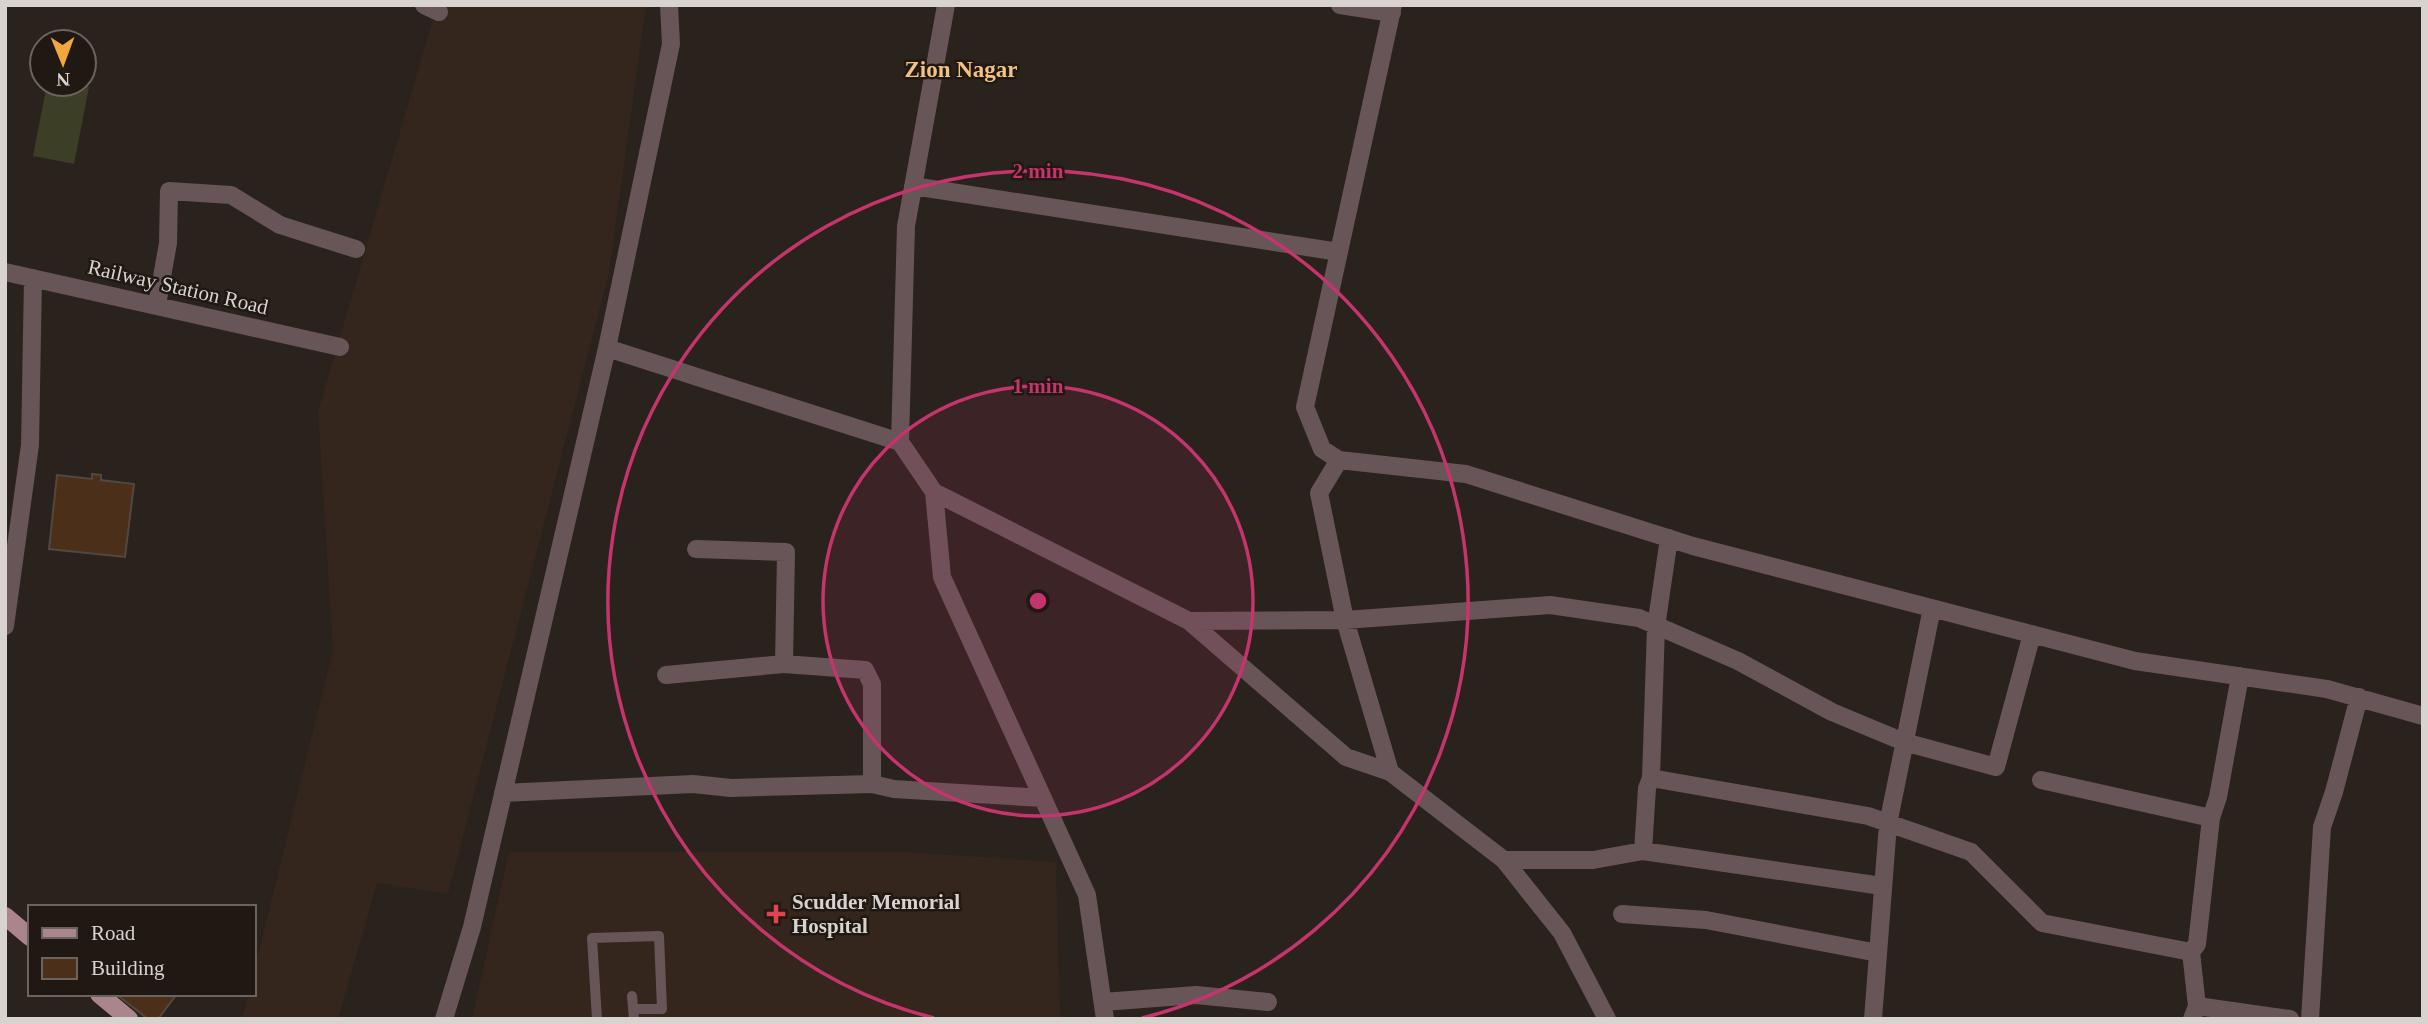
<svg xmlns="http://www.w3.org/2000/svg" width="2428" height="1024" font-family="'Times New Roman',serif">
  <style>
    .built { fill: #34261c }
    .green { fill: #3c3e26 }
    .building { fill: #4c2f18; stroke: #514841; stroke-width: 2 }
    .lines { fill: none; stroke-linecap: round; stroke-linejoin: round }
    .lane { stroke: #675558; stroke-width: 10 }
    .street { stroke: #675558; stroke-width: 18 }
    .primary { stroke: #ab858c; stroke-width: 18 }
    .ring { fill: none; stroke: #c5346c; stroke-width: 3.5 }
    .health-dot { fill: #e0444e; stroke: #201812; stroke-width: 2.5 }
    .labels { text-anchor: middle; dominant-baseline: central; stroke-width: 5; stroke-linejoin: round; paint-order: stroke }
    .street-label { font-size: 21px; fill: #d9d3cf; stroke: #201812 }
    .poi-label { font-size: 21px; font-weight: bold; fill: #d9d3cf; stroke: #201812; text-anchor: start }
    .neighbourhood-label { font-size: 23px; font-weight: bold; fill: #f4c181; stroke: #201812 }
    .centre { fill: #c5346c; stroke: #201812; stroke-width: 3.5 }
    .ring-label { font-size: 21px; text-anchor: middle; font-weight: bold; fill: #c5346c; stroke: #201812; stroke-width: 5; stroke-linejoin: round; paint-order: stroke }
  </style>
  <rect width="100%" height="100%" fill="#2a221c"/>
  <!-- built -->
  <path class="built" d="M437 5H646L609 273 448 894 377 883 338 1019H242L248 994H254V971L333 650 318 412Z
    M509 852H908L1056 862 1060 1019H472Z"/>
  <!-- green -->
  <path class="green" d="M47 84H72L89 87 74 164 33 156Z"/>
  <!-- building -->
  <path class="building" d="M92 474 101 475V480L134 484 125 557 49 549 57 475 92 479Z
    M116 994H177L158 1019H148Z"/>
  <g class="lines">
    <!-- lane -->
    <path class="lane" d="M632 996 634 1019
      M597 1019 592 938 659 936 662 1009H633"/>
    <!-- street -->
    <path class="street" d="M424 5 439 12
      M1340 5 1392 13
      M1393 5 1305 407 1322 449 1339 460 1466 474 1693 546 2135 661 2327 689 2423 716
      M913 186 1339 252
      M5 272 340 347
      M157 305 168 243 169 191 231 195 280 225 356 249
      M607 348 900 442 934 492 1189 621 1346 757 1390 772 1504 860 1562 933 1607 1019
      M900 442 906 226 946 5
      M1339 460 1319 493 1345 620 1390 772
      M934 492 942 577 1087 895 1105 1019
      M1189 621 1345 620 1550 605 1639 618 1738 661 1832 712 1904 742 1996 767 2032 634
      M5 626 30 445 33 278
      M784 664 865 670 872 684V784
      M666 675 784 664 786 552 696 549
      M1651 778 1868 816 1971 852 2042 923 2191 952
      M2041 780 2211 818
      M503 793 693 784 731 788 872 784 894 789 1043 798
      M1643 851 1647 788 1651 778 1656 627 1669 538
      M1504 860H1593L1643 851 1882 886
      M1622 914 1706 920 1878 953
      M1103 1002 1196 995 1268 1002
      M2197 1006 2290 1019
      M444 1019 472 927 607 348 671 44 669 5
      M1873 1019 1888 824 1932 608
      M2192 1019 2197 1006 2191 952 2197 944 2211 818 2218 797 2240 676
      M2310 1019 2322 827 2334 792 2359 697"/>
    <!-- primary -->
    <path class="primary" d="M5 916 30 937
      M99 994 129 1019"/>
  </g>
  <!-- distance rings -->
  <circle cx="1038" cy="601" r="215" fill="#c5346c" fill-opacity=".12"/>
  <g class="ring">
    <circle cx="1038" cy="601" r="215"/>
    <path d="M934 1018A430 430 0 1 1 1142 1018"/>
  </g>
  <!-- markers -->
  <path class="health-dot" d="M772.5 903.5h7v7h7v7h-7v7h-7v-7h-7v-7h7z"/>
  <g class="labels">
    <!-- street labels -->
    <g class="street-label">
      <text transform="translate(178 287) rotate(13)">Railway Station Road</text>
    </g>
    <!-- poi labels -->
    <g class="poi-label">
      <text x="792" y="902">Scudder Memorial<tspan x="792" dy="24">Hospital</tspan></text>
    </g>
    <!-- neighbourhood labels -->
    <g class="neighbourhood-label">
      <text x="961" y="69">Zion Nagar</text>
    </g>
  </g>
  <circle cx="1038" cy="601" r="10" class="centre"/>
  <g class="ring-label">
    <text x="1038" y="178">2 min</text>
    <text x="1038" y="393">1 min</text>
  </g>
  <!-- border -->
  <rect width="2428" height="1024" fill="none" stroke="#d9d3cf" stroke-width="14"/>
  <!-- legend -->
  <rect x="28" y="905" width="228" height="91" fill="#201812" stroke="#6a635e" stroke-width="2"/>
  <rect x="42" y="928" width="35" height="10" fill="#ab858c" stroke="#6a635e" stroke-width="2"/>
  <text x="91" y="940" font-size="21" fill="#d9d3cf">Road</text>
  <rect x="42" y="958" width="35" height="21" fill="#4c2f18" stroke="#6a635e" stroke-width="2"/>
  <text x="91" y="975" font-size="21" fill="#d9d3cf">Building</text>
  <!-- north arrow -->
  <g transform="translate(63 63) rotate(179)"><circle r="33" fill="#201812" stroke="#6a635e" stroke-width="2"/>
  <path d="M0-5L12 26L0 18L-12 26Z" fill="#efa73e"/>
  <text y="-10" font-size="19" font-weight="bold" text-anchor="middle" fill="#d9d3cf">N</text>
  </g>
</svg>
